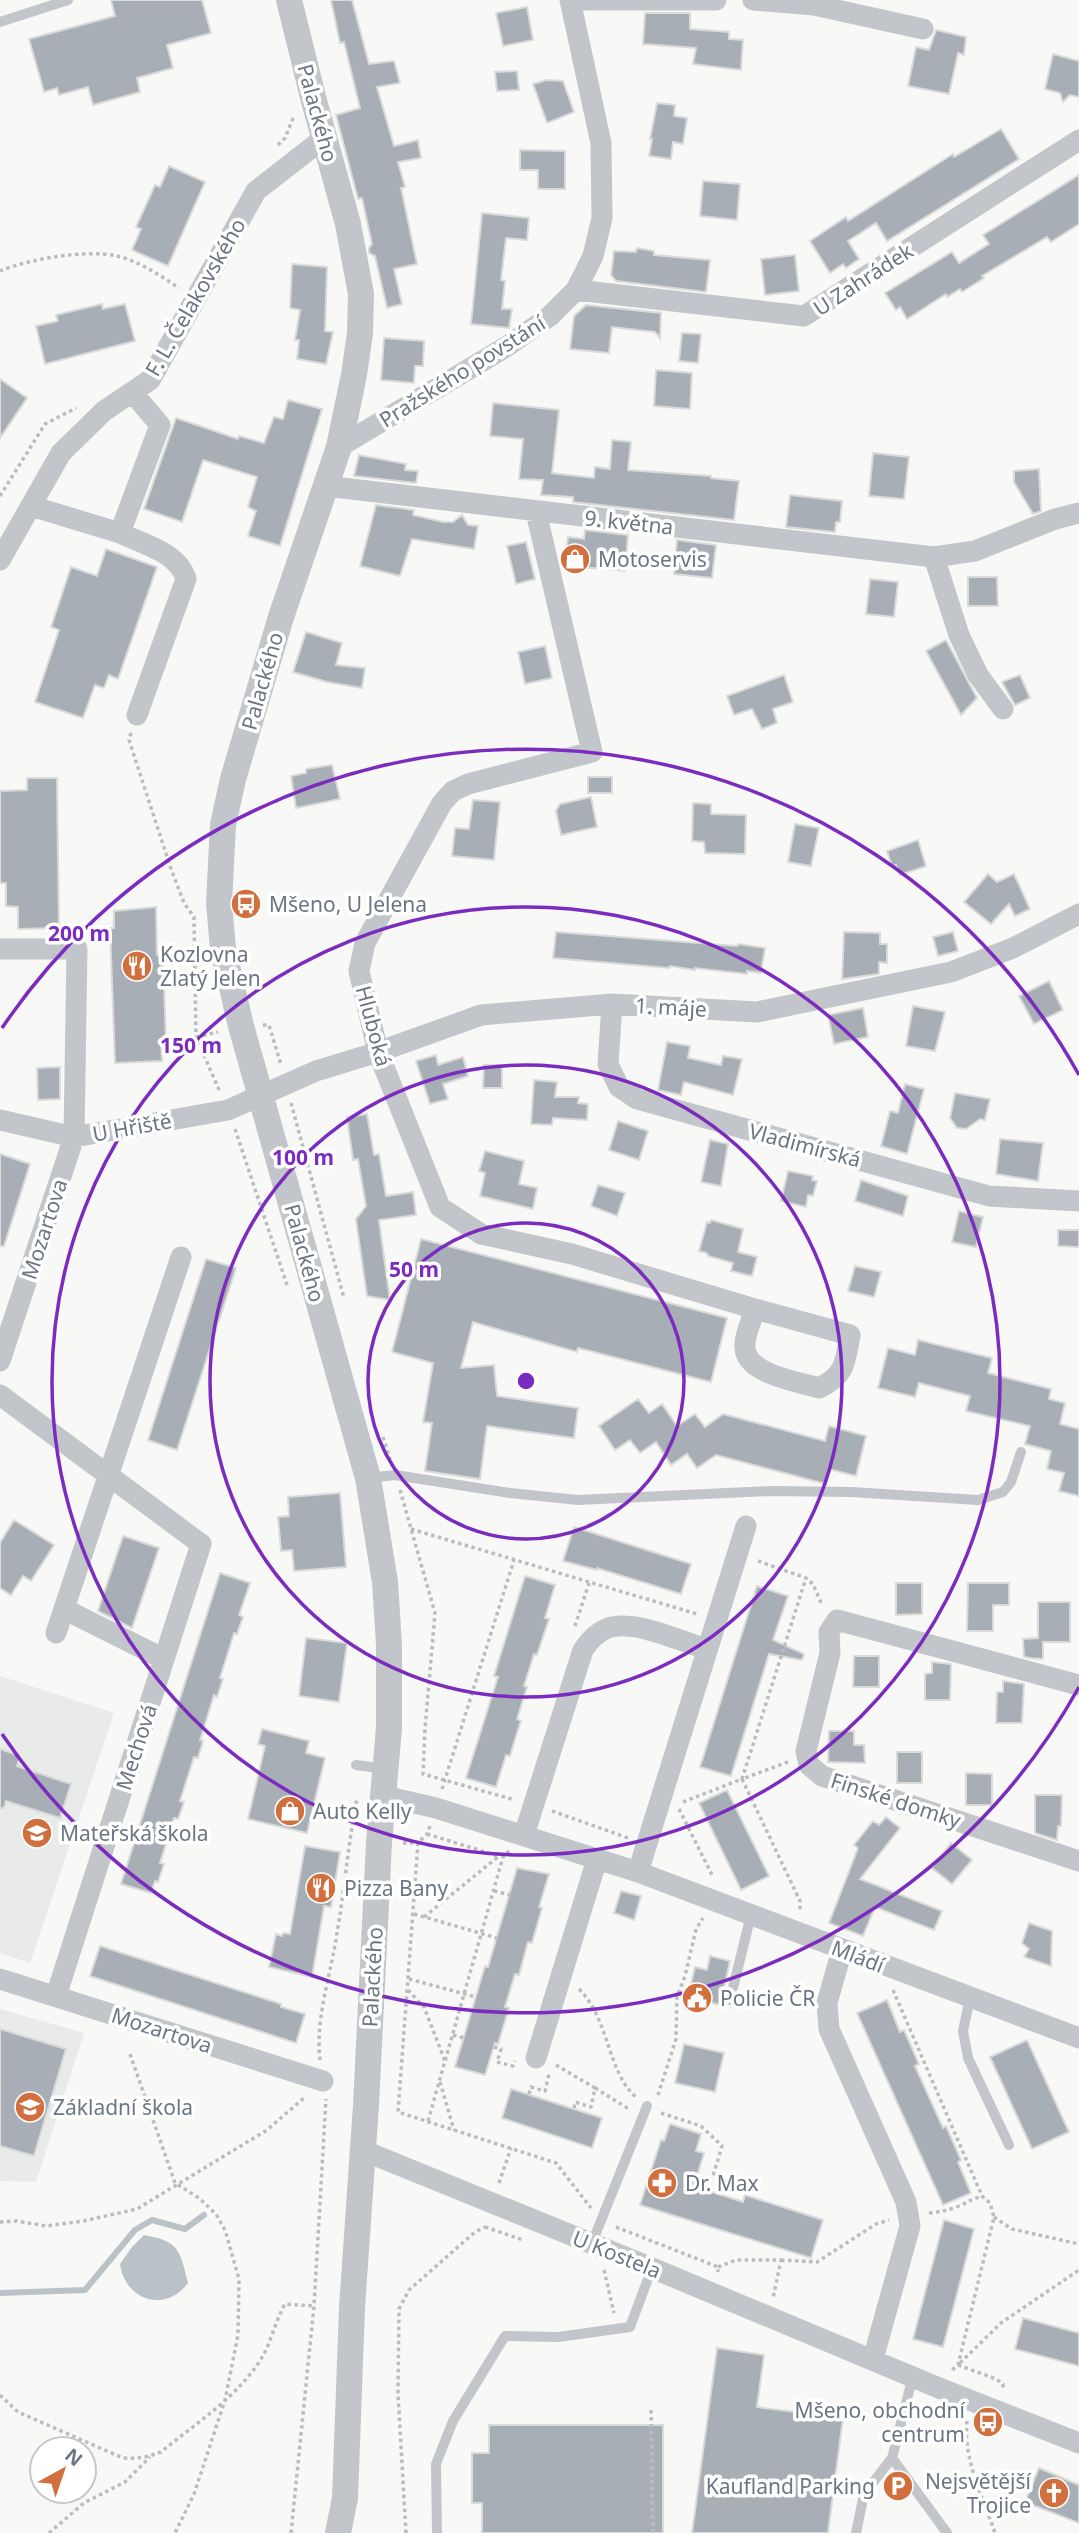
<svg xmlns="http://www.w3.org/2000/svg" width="1079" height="2533" font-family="'Noto Sans',sans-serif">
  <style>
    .built { fill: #e9eaea }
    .water { fill: #bac2c8 }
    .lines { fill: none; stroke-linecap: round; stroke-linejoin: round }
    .stream { stroke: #bac2c8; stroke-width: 6 }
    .building { fill: #a8aeb5; stroke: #dadad9; stroke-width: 2 }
    .path { stroke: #babcbf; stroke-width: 3.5; stroke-dasharray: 3.5 3.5; stroke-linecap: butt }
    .service { stroke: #c2c5c9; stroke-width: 10 }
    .minor { stroke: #c2c5c9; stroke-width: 21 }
    .tertiary { stroke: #c2c5c9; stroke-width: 26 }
    .ring { fill: none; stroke: #7b2cbf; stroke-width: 3.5 }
    .labels { text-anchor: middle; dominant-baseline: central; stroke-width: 7; stroke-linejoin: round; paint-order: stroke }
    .street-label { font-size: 21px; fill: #6b7684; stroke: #fff }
    .poi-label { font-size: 21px; fill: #6b7684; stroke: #fff; text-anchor: start }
    .centre { fill: #7b2cbf; stroke: #fff; stroke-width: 3.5 }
    .ring-label { font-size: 21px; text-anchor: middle; font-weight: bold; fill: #7b2cbf; stroke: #fff; stroke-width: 7; stroke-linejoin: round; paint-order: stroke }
  </style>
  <rect width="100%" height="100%" fill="#f8f8f6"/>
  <!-- built -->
  <path class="built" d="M0 1676 114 1713 30 1963 0 1953Z
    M0 2009 84 2033 36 2182 0 2181Z"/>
  <!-- water -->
  <path class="water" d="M144 2235C179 2241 180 2250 188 2283 165 2314 125 2300 120 2264L132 2247Z"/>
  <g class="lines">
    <!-- stream -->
    <path class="stream" d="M0 2293 85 2290 135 2230 152 2220 185 2229 204 2215"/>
  </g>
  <!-- building -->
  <path class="building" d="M111 0H202L211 33 167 45 173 68 137 78 140 92 93 105 88 87 59 95 57 88 44 92 29 39 115 16Z
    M331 0H352L369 64 394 61 400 83 377 87 394 146 418 140 421 158 398 162 405 187 401 188 417 264 394 269 402 304 387 308 375 256 369 253V248L372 244 362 198 358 199 336 115 360 108 344 42 340 43Z
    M527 7 533 40 503 46 496 13Z
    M645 13H690V29L729 32V39L743 40 741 70 693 64 696 48 643 44Z
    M936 30 966 37 964 55 958 53 949 94 908 86 916 47 929 50Z
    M1053 54 1079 61V97L1070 95 1063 102 1060 93 1045 89Z
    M517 71 519 90 497 91 495 72Z
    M547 80 563 81 574 112 547 123 533 84Z
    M657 103 675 105 674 116 687 118 683 144 673 142 671 159 649 156 652 139H650Z
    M1001 129 1019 159 887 241 876 223 848 241 859 259 846 268 843 264 830 273 810 241 846 217 848 221 953 154 954 157Z
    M520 150 565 151V189H538V170H520Z
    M169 166 205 182 168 266 132 250 141 229 136 227 155 185 160 187Z
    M1079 175V224L1051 242 1047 237 982 276 984 278 962 292 960 289 947 297 946 294 907 319 900 307 896 310 885 293 952 252 959 263 989 244 983 235Z
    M703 181 740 184 737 220 700 216Z
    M482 213 529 218 527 240 506 238 501 280 505 281 502 309H512L509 328 471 324Z
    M637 248 654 251V255L710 260 706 292 616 281 611 275 614 251 636 252Z
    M795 255 799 291 765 295 761 259Z
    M292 264 327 267 325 331 333 332 326 364 297 359 299 340H295L300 310 290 308Z
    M102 304 103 309 125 304 135 341 45 364 36 326 58 321 56 315Z
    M586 305 661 313 660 338 655 332 612 327 609 353 570 349 574 316Z
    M682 333 701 334 698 363 679 361Z
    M384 338 424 341 423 366H415L414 383 381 380Z
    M656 370 692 373 690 409 654 406Z
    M0 379 27 398 0 438Z
    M288 400 322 409 280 546 248 536 256 511 248 507 257 477 203 460 182 522 144 509 176 418 238 439 239 436 264 443 274 417 283 419Z
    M493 403 559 410 552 473 594 478 595 467 610 469 612 440 631 442 628 470 711 476V478L739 481 734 520 573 502V497L541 495 543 480 519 479 523 439 490 436Z
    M873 453 909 457 904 499 869 496Z
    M359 455 406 464 405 470 418 471 416 483 354 476Z
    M1039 469 1041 511 1033 514 1014 482V471Z
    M790 495 842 501 840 522H836L835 532 786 527Z
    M376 505 414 510 413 515 443 522H453L462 515 468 525 478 526 474 549 412 539 400 576 360 566Z
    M585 530 628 535 625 571 581 567 583 555 566 553 568 537 584 539Z
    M677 540 716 545 712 578 674 574Z
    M526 542 535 579 516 584 507 546Z
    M106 549 157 567 118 679 109 675 104 688 95 685 83 718 35 702 59 630 51 627 71 567 97 576Z
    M968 577H997L998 606H968Z
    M870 579 898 582 894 617 866 614Z
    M306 632 342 643 336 665 365 668 362 688 327 682 293 672Z
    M946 640 977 698 961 715 926 651Z
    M545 646 552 678 525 684 518 652Z
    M784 675 793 702 773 709 777 723 762 729 752 709 734 715 727 696Z
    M1020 675 1030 698 1015 705 1002 682Z
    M332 765 340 799 296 808 291 776 306 773V769Z
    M588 777H612V793H588Z
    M27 778H57L59 928 18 929V907L6 906V883H0V791L27 790Z
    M591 797 597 827 561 835 556 811 560 804Z
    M473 800 500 802 494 860 452 856 455 828 469 829Z
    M693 803 711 804V814L746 815 745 854 705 853 704 842 692 841Z
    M795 824 819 828 811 866 788 862Z
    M918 840 926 866 900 875 896 865 892 866 887 851Z
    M988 874 997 882 1014 874 1030 909 1015 916 1009 904 991 924 964 902Z
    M156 907 157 955H163L166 1042H161L162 1061 115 1063 110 928H114V911Z
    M556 932 737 946 738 944 765 948 761 973 747 971V974L695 968V970L670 966 669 968 553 958Z
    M844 932 880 933V944H887V963L879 962V974L842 979Z
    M953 932 958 951 938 956 933 937Z
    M1049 981 1063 1010 1034 1024 1019 996Z
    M913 1006 945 1012 935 1051 906 1046Z
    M863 1008 868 1037 834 1044 828 1015Z
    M667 1042 690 1046 688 1058 721 1065 723 1056 742 1059 733 1095 684 1082 681 1095 658 1090Z
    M436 1055 438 1065 463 1057 468 1076 443 1084 448 1099 430 1104 416 1061Z
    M484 1065H502V1088H483Z
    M60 1067V1099L38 1100 37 1068Z
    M534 1080 557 1082 555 1097H579L578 1103 588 1104 587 1120 553 1118 552 1125 531 1124Z
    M905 1084 924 1089 907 1154 881 1146 890 1111 898 1113Z
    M955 1093 990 1099 985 1120 980 1119 966 1129 957 1128 950 1118Z
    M367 1114 374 1155 379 1154 386 1196 413 1192 416 1215 379 1220 390 1300 367 1296 358 1234 356 1219 366 1206 358 1159 353 1160 347 1117Z
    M618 1121 648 1131 639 1160 609 1150Z
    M1000 1139 1043 1143 1038 1181 996 1174Z
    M710 1140 728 1144 721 1186 701 1182Z
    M485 1151 524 1161 519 1184 537 1188 533 1209 480 1196 485 1173 479 1171Z
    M0 1154 30 1164 4 1246H0Z
    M788 1171 813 1176 812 1180 817 1181 813 1196 808 1195 806 1207 781 1201Z
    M861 1180 908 1196 903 1216 855 1201Z
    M598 1185 625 1193 617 1216 591 1206Z
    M959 1211 983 1217 976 1247 952 1242Z
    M711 1220 743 1229 738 1252 757 1257 752 1276 731 1271 733 1263 708 1256 707 1253 699 1251 707 1222 710 1223Z
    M1058 1230H1079V1247L1058 1246Z
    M421 1239 727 1318 711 1382 578 1348 577 1352 473 1322 461 1368 494 1365 497 1396 578 1408 574 1438 487 1426 480 1479 425 1471 432 1423 423 1422 433 1363 392 1352Z
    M206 1259 236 1268 177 1450 148 1440Z
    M855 1266 881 1272 874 1297 848 1291Z
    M918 1340 992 1358 988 1373 1051 1389 1049 1399 1065 1403 1060 1424 1079 1429V1496L1059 1491 1064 1473 1047 1469 1051 1451 1025 1444 1030 1426 966 1411 970 1396 919 1383 915 1397 878 1388 888 1348 915 1355Z
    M638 1399 649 1413 662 1404 677 1426 695 1414 705 1427 723 1414 825 1441 829 1426 866 1436 856 1476 829 1469 826 1484 716 1455 697 1468 687 1454 671 1465 656 1442 640 1453 630 1440 615 1450 599 1426Z
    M340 1493 346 1567 294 1571 292 1550 281 1551 278 1517 289 1516 288 1497Z
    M14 1520 54 1545 31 1581 23 1576 11 1595 0 1588V1543Z
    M574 1527 691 1564 681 1594 597 1568V1570L563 1561Z
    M123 1536 159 1548 132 1628 98 1611Z
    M220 1573 250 1583 239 1615 243 1617 237 1634 234 1633 220 1678 223 1679 217 1697 214 1695 200 1740 203 1741 198 1758 194 1757 180 1801 184 1802 178 1819 174 1818 160 1863 164 1864 158 1882 155 1881 151 1893 121 1884Z
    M525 1576 555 1585 545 1618 549 1619 537 1655 534 1654 524 1686 527 1687 517 1719 521 1721 515 1739 510 1756 506 1755 496 1787 466 1778 498 1677 494 1676Z
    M896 1583H922V1614L896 1615Z
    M968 1583H1009V1605H993V1631H967Z
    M757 1586 788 1596 773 1640 804 1654 802 1660 769 1654 731 1776 700 1767Z
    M1038 1602H1070V1642H1043V1659L1031 1658 1024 1657 1023 1639 1038 1638Z
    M306 1638 347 1643 339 1702 299 1696Z
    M854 1656H879V1687H853Z
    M932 1662 951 1664 950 1700H925V1674L932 1673Z
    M1003 1681 1024 1684 1022 1723H996L997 1692H1003Z
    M262 1729 309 1741 306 1753 325 1758 307 1833 248 1819 265 1746 258 1744Z
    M829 1731H854V1745H864L865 1763 828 1762Z
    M0 1749 20 1756 17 1766 71 1784 60 1818 6 1801 4 1808H0Z
    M897 1752H922V1783H897Z
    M966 1773 992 1774V1805H966Z
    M727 1790 769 1876 741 1890 699 1803Z
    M1035 1795H1062L1061 1826H1058L1057 1840 1035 1833Z
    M886 1817 900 1828 860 1879 942 1911 934 1930 875 1907 863 1936 829 1923 858 1848 854 1845 873 1821 879 1825Z
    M951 1843 972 1860 952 1884 932 1868Z
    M305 1846 340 1852 331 1907 324 1906 312 1977 269 1967 276 1934 282 1936 283 1933 290 1934Z
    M517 1868 549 1874 539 1907 542 1908 532 1943 528 1942 519 1975 515 1974 505 2007 509 2008 498 2044 495 2043 485 2075 455 2067 485 1966 488 1967Z
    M621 1891 641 1896 634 1920 614 1913Z
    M1029 1923 1052 1931 1051 1966 1024 1957 1029 1949 1022 1943Z
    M100 1946 281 2004V2007L305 2014 296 2043 90 1976Z
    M710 1956 730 1961 720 2005 688 1997 695 1967 707 1970Z
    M887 2000 900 2032 904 2030 919 2064 915 2066 943 2128 946 2126 961 2160 958 2162 971 2193 943 2205 857 2013Z
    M0 2029 66 2049 34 2156 0 2146Z
    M1027 2040 1069 2132 1032 2149 990 2057Z
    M684 2044 724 2053 715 2092 675 2083Z
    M511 2089 602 2118 592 2148 502 2118Z
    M670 2124 701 2134 696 2151 704 2153 694 2186 743 2202 745 2195 823 2220 811 2258 640 2205 661 2140 664 2141Z
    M944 2220 974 2229 943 2347 913 2339Z
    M1023 2318 1079 2333V2366L1015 2349Z
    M717 2348 764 2355 757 2407 843 2418 828 2533H692Z
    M489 2425H663V2533H482V2503H472V2453H489Z
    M1039 2468 1079 2485V2523L1025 2502Z"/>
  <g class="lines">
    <!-- path -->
    <path class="path" d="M278 145 285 138 294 116
      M0 271C29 259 87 249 117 256 139 261 161 276 179 288
      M0 496 45 424 76 408
      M131 733 129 740 170 866 184 903 194 917 196 1037 220 1092
      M263 1025H269L281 1065
      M196 1037 218 1032
      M291 1103 344 1298
      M235 1129 288 1288
      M383 1437 390 1459
      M400 1490 435 1613 425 1729 423 1774 515 1800
      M411 1529 697 1614
      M758 1561 806 1578 813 1584 822 1605
      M575 1626 589 1583
      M788 1762 742 1779 800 1901V1911
      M442 1789 514 1560
      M683 1802 742 1779 806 1578
      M679 1809 713 1877
      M552 1811 628 1838
      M430 1826 427 1834 418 1843 398 2112 556 2163 591 2208
      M427 1834 498 1856
      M403 1843H418
      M494 1891 510 1895
      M414 1914 497 1938
      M424 1917 499 1856
      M409 1979 476 1997
      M579 1989C610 2020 607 2073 637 2098
      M408 1990 424 2007 445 2061
      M893 1990 982 2196 990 2203 994 2217 958 2365 951 2371
      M453 2035 464 2038
      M494 2047 501 2049 497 2062 513 2066 515 2061
      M130 2054 175 2183 199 2198 216 2214 225 2230 239 2279 238 2335 225 2400 194 2494 175 2533
      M320 2060C315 2018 331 1975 337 1933 345 1888 348 1843 357 1799
      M556 2065 595 2088 591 2107 575 2102 574 2109
      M440 2082 454 2130
      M595 2088 629 2109
      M529 2094 531 2087 545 2091 549 2074
      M658 2095 676 2039 677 1997 685 1976 696 1929 703 1918
      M661 2113 701 2126 722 2146 713 2176
      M428 2121 503 1857 509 1851
      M499 2183 511 2148
      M929 2213C940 2212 949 2210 959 2206 967 2203 972 2198 981 2197
      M994 2217 1012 2229 1079 2244
      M0 2222 17 2221 46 2226 83 2221 137 2209 267 2130 305 2097
      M485 2227 523 2240
      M616 2227 718 2267V2272
      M781 2260 817 2262 876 2224 889 2220
      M718 2267 736 2260H781L773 2298
      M604 2270 614 2313
      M960 2363 1001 2323 1079 2270
      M958 2365 996 2379 1003 2384V2390
      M0 2395 18 2412 123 2458C137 2459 148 2457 161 2452 196 2423 241 2395 264 2354 272 2338 276 2320 285 2304L314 2306
      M651 2410 653 2533
      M967 2421C963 2459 983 2498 995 2533
      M49 2533 84 2503 125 2482 150 2457
      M291 2533 314 2306 326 2099
      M406 2533 398 2394 399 2309 409 2290 475 2232 485 2227"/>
    <!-- service -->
    <path class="service" d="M0 22 68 0
      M368 1478 395 1475 510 1493 578 1500 771 1491 851 1492 978 1500 1003 1492 1011 1482 1021 1452
      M356 1765 386 1769
      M970 1998 963 2031 968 2058 1009 2145
      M730 2000 751 1915
      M592 2243 647 2106
      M892 2458 947 2533
      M437 2533 436 2464 453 2421 505 2336 558 2337 630 2327 652 2268
      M856 2533 864 2494 892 2458 913 2376"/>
    <!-- minor -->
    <path class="minor" d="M570 0H716
      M753 0 814 5 923 29
      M576 290 804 316 1079 140
      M339 447 509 345 550 316 576 290 593 256 602 218 601 143 570 0
      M325 486 934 557 975 551 1055 519 1079 513
      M31 506 120 533 160 425 132 392
      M536 512 592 752 468 784 453 791 442 803 365 943 359 971 378 1052 440 1207 481 1234 572 1254 755 1309 850 1335C845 1362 846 1375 819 1388 799 1382 745 1374 745 1347 744 1336 752 1320 755 1309
      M120 533C143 544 178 552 186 579L137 715
      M934 557 959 635 978 675 1003 709
      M0 560 61 453 104 411 150 380 256 191 324 138
      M0 949H77L74 1137 0 1361
      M612 1004 608 1064 619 1087 637 1099 989 1196 1079 1201
      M0 1120 74 1137 228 1110 316 1071 378 1052 481 1015 612 1004 757 1012 951 972 1013 948 1079 914
      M0 1395 201 1544 56 1996
      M64 1609 164 1659
      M56 1633 181 1257
      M1079 1685 837 1620 829 1632 830 1653 806 1751 809 1765 822 1776 1079 1861
      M384 1796 436 1808 638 1872 1079 2038
      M524 1835 583 1650C589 1641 597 1632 608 1628 634 1619 680 1641 706 1649
      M638 1872 746 1526
      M842 1950 827 2003 829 2029 906 2202 910 2226 873 2359
      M0 1979 323 2081
      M536 2058 597 1859
      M362 2150 652 2268 939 2388 1079 2443"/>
    <!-- tertiary -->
    <path class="tertiary" d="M289 0 314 101 348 224 361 294 360 333 354 375 339 447 281 617 233 779 223 825 219 903 223 949 241 1026 368 1478 385 1582 389 1645V1728L379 1843 366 2105 352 2308 345 2498 338 2533"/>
  </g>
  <!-- distance rings -->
  <g class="ring">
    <circle cx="526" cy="1381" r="158"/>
    <circle cx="526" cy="1381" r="316"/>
    <circle cx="526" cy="1381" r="474"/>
    <path d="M1079 1687A632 632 0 0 1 2 1734M2 1028A632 632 0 0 1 1079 1075"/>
  </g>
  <!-- icons -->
  <defs>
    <g id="shop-disc" transform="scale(1.575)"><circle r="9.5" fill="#d1703e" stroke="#fff"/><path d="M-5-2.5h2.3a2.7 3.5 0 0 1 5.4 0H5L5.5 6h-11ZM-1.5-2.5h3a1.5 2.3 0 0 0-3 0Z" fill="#fff"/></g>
    <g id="bus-disc" transform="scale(1.575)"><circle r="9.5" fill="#d1703e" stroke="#fff"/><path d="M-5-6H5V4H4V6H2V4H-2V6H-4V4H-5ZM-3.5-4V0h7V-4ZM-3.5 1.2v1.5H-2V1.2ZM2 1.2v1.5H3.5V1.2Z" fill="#fff"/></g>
    <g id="restaurant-disc" transform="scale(1.575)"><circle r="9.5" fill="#d1703e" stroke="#fff"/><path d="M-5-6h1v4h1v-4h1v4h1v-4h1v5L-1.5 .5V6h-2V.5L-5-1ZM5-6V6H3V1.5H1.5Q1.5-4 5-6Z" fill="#fff"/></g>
    <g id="school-disc" transform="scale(1.575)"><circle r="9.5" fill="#d1703e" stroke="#fff"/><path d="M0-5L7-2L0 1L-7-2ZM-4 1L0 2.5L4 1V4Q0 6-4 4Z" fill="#fff"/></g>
    <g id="civic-disc" transform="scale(1.575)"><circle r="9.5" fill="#d1703e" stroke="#fff"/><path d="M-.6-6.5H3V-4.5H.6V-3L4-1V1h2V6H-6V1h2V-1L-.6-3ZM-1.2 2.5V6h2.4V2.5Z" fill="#fff"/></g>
    <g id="pharmacy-disc" transform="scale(1.575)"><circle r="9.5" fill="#d1703e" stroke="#fff"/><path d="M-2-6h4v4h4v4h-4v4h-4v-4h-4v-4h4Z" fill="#fff"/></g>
    <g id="parking-disc" transform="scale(1.575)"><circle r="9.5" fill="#d1703e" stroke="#fff"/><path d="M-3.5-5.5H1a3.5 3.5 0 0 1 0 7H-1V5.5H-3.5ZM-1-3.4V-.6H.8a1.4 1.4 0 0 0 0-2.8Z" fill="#fff"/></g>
    <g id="church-disc" transform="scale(1.575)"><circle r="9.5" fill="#d1703e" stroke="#fff"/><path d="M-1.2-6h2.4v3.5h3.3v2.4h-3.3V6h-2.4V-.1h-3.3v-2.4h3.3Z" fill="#fff"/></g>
  </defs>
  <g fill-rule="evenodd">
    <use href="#shop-disc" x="575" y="559"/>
    <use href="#bus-disc" x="246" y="904"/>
    <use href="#restaurant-disc" x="137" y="966"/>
    <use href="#shop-disc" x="290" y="1811"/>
    <use href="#school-disc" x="37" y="1833"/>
    <use href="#restaurant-disc" x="321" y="1888"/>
    <use href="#civic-disc" x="697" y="1998"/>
    <use href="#school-disc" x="30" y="2107"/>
    <use href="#pharmacy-disc" x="662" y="2183"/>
    <use href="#bus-disc" x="988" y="2422"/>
    <use href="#parking-disc" x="898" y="2486"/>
    <use href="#church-disc" x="1054" y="2493"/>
  </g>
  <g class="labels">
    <!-- street labels -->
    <g class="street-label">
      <text transform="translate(318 113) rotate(75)">Palackého</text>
      <text transform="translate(863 279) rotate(-33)">U Zahrádek</text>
      <text transform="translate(195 297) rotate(-60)">F. L. Čelakovského</text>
      <text transform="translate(462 371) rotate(-32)">Pražského povstání</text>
      <text transform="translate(629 522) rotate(6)">9. května</text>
      <text transform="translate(262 681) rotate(-74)">Palackého</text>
      <text transform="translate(671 1007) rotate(3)">1. máje</text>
      <text transform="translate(374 1026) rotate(75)">Hluboká</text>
      <text transform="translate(132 1127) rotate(-10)">U Hřiště</text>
      <text transform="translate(805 1145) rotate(15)">Vladimírská</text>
      <text transform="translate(44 1229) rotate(-72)">Mozartova</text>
      <text transform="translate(305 1253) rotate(75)">Palackého</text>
      <text transform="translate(136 1747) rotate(-72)">Mechová</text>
      <text transform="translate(896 1800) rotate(18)">Finské domky</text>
      <text transform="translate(858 1956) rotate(21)">Mládí</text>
      <text transform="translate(372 1977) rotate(-87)">Palackého</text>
      <text transform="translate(162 2030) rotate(18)">Mozartova</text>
      <text transform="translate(617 2254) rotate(22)">U Kostela</text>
    </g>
    <!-- poi labels -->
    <g class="poi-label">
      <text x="598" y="559">Motoservis</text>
      <text x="269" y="904">Mšeno, U Jelena</text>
      <text x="160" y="954">Kozlovna<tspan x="160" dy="24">Zlatý Jelen</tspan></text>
      <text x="313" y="1811">Auto Kelly</text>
      <text x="60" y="1833">Mateřská škola</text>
      <text x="344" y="1888">Pizza Bany</text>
      <text x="720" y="1998">Policie ČR</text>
      <text x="53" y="2107">Základní škola</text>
      <text x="685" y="2183">Dr. Max</text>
      <text x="965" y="2410" text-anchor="end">Mšeno, obchodní<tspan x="965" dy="24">centrum</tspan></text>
      <text x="1031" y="2481" text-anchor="end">Nejsvětější<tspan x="1031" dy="24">Trojice</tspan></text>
      <text x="875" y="2486" text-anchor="end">Kaufland Parking</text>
    </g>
  </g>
  <circle cx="526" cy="1381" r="10" class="centre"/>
  <g class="ring-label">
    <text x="79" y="941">200 m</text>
    <text x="191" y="1053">150 m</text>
    <text x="303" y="1165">100 m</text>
    <text x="414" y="1277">50 m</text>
  </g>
  <!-- north arrow -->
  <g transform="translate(63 2470) rotate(40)"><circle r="33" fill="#ffffff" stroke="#c4c8ce" stroke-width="2"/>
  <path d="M0-5L12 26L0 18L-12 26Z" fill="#d1703e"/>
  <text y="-10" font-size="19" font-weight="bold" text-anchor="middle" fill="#6b7684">N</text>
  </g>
</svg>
